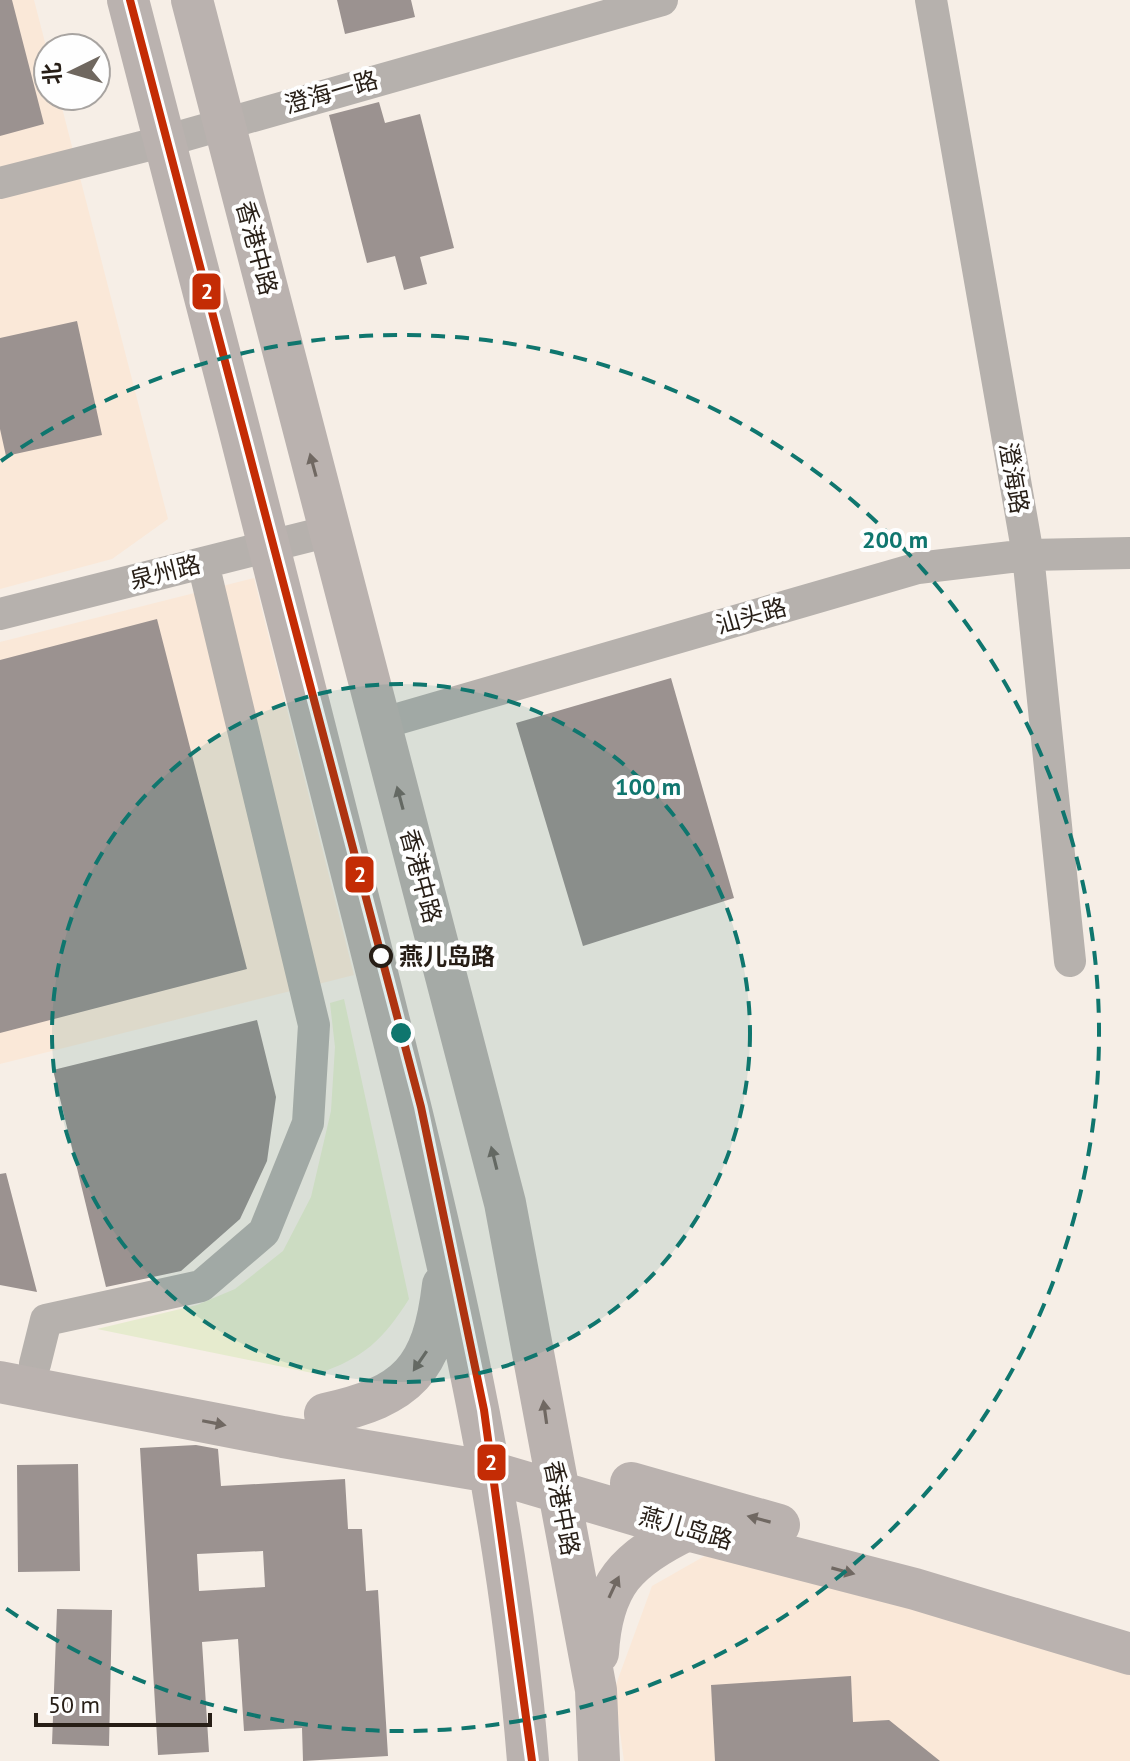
<svg xmlns="http://www.w3.org/2000/svg" width="1130" height="1761" font-family="'PT Sans','Noto Sans SC',sans-serif">
  <style>
    .built { fill: #fae8d8 }
    .green { fill: #e6ebce }
    .building { fill: #9b9290; fill-rule: evenodd }
    .lines { fill: none; stroke-linecap: round; stroke-linejoin: round }
    .minor { stroke: #b6b1ad; stroke-width: 32 }
    .major { stroke: #bab2af; stroke-width: 42 }
    .metro-1-casing { stroke: #fefefe; stroke-width: 14 }
    .metro-1 { stroke: #c42c05; stroke-width: 8 }
    .oneway { fill: #706862 }
    .ring { fill: none; stroke: #0f766e; stroke-width: 4; stroke-dasharray: 14 10 }
    .stop-dot { fill: #fefefe; stroke: #271e16; stroke-width: 4 }
    .labels { text-anchor: middle; dominant-baseline: central; stroke-width: 8; stroke-linejoin: round; paint-order: stroke }
    .street-label { font-size: 24px; fill: #271e16; stroke: #fefefe }
    .stop-label { font-size: 24px; font-weight: bold; fill: #271e16; stroke: #fefefe; text-anchor: start }
    .centre { fill: #0f766e; stroke: #fefefe; stroke-width: 4 }
    .ring-label { font-size: 24px; text-anchor: middle; font-weight: bold; fill: #0f766e; stroke: #fefefe; stroke-width: 8; stroke-linejoin: round; paint-order: stroke }
    .line-badge { stroke: #fefefe; stroke-width: 3 }
    .badge-label { font-size: 22px; text-anchor: middle; font-weight: bold; fill: #fff }
  </style>
  <rect width="100%" height="100%" fill="#f6eee6"/>
  <!-- built -->
  <path class="built" d="M0 0H34L48 54V96H59L168 519 112 559 0 589Z
    M254 578 354 975 0 1064V642Z
    M717 1549 1130 1666V1761H624L614 1690 652 1586Z"/>
  <!-- green -->
  <path class="green" d="M344 999 409 1299C383 1340 364 1358 317 1374L97 1329 197 1305 235 1289 283 1251 311 1197 331 1111 335 1047 330 1003Z"/>
  <!-- building -->
  <path class="building" d="M0 0H12L44 124 0 136Z
    M337 0H411L415 17 345 34Z
    M379 102 385 123 420 114 454 248 420 257 427 284 404 290 395 256 367 263 329 115Z
    M77 321 102 435 6 456 0 429V338Z
    M157 619 247 969 0 1033V660Z
    M671 678 734 898 583 946 516 723Z
    M257 1020 276 1097 267 1161 240 1219 181 1271 106 1287 53 1070Z
    M6 1173 37 1292 0 1285V1174Z
    M196 1445 218 1449 221 1486 345 1479 348 1529H362L366 1591 378 1590 388 1756 303 1761 302 1728 244 1731 238 1639 202 1642 209 1752 158 1755 140 1448ZM263 1551 265 1587 199 1591 197 1554Z
    M78 1464 80 1571 18 1572 17 1465Z
    M57 1609 112 1610 109 1746 52 1744Z
    M851 1676 853 1722 889 1720 940 1761H715L711 1685Z"/>
  <g class="lines">
    <!-- minor -->
    <path class="minor" d="M931 0 1028 555 1070 961
      M0 183 165 141 662 0
      M0 614 330 531
      M380 724 918 568 1028 555 1130 553
      M35 1364 46 1320 201 1286 264 1232 308 1123 314 1025 203 563"/>
    <!-- major -->
    <path class="major" d="M128 0C209 311 289 621 367 933 435 1205 506 1480 528 1761
      M192 0 505 1203 596 1690 599 1761
      M0 1382 283 1437 491 1472 687 1530 915 1589 1130 1654
      M325 1414C408 1396 433 1370 443 1285
      M631 1483 779 1525
      M598 1653C602 1584 627 1559 687 1530"/>
    <!-- metro-1 casing -->
    <g class="metro-1-casing">
      <path id="metro-1" d="M130 0 421 1107 484 1410 532 1761"/>
    </g>
    <!-- metro-1 -->
    <use href="#metro-1" class="metro-1"/>
  </g>
  <!-- one-way arrows -->
  <defs><path id="oneway-solid" d="M-6-.8H1V-3.2L6.5 0L1 3.2V.8H-6Z" transform="scale(2)"/></defs>
  <g class="oneway">
    <use href="#oneway-solid" transform="translate(313 465) rotate(-105)"/>
    <use href="#oneway-solid" transform="translate(400 798) rotate(-105)"/>
    <use href="#oneway-solid" transform="translate(494 1158) rotate(-104)"/>
    <use href="#oneway-solid" transform="translate(420 1361) rotate(124)"/>
    <use href="#oneway-solid" transform="translate(545 1412) rotate(-98)"/>
    <use href="#oneway-solid" transform="translate(214 1423) rotate(11)"/>
    <use href="#oneway-solid" transform="translate(759 1519) rotate(-165)"/>
    <use href="#oneway-solid" transform="translate(843 1571) rotate(15)"/>
    <use href="#oneway-solid" transform="translate(614 1587) rotate(-65)"/>
  </g>
  <!-- distance rings -->
  <circle cx="401" cy="1033" r="349" fill="#0f766e" fill-opacity=".12"/>
  <g class="ring">
    <circle cx="401" cy="1033" r="349"/>
    <path d="M1 461A698 698 0 1 1 1 1605"/>
  </g>
  <!-- markers -->
  <circle class="stop-dot" cx="381" cy="956" r="10"/>
  <g class="labels">
    <!-- street labels -->
    <g class="street-label">
      <text transform="translate(331 92) rotate(-16)">澄海一路</text>
      <text transform="translate(257 248) rotate(75)">香港中路</text>
      <text transform="translate(1014 478) rotate(80)">澄海路</text>
      <text transform="translate(165 572) rotate(-14)">泉州路</text>
      <text transform="translate(751 616) rotate(-16)">汕头路</text>
      <text transform="translate(421 876) rotate(75)">香港中路</text>
      <text transform="translate(562 1508) rotate(79)">香港中路</text>
      <text transform="translate(686 1528) rotate(16)">燕儿岛路</text>
    </g>
    <!-- stop labels -->
    <g class="stop-label">
      <text x="399" y="956">燕儿岛路</text>
    </g>
  </g>
  <circle cx="401" cy="1033" r="12" class="centre"/>
  <g class="ring-label">
    <text x="895" y="548">200 m</text>
    <text x="648" y="795">100 m</text>
  </g>
  <g class="line-badge">
    <rect x="191" y="272" width="31" height="39" rx="8" fill="#c42c05"/>
    <rect x="344" y="855" width="31" height="39" rx="8" fill="#c42c05"/>
    <rect x="476" y="1443" width="31" height="39" rx="8" fill="#c42c05"/>
  </g>
  <g class="badge-label">
    <text x="207" y="299">2</text>
    <text x="360" y="882">2</text>
    <text x="491" y="1470">2</text>
  </g>
  <!-- north arrow -->
  <g transform="translate(72 72) rotate(265)"><circle r="38" fill="#fefefe" stroke="#a8a4a1" stroke-width="2"/>
  <path d="M0-6L14 30L0 20L-14 30Z" fill="#6f675f"/>
  <text y="-12" font-size="22" font-weight="bold" text-anchor="middle" fill="#271e16">北</text>
  </g>
  <!-- scale -->
  <path d="M36 1713v12h174v-12" fill="none" stroke="#271e16" stroke-width="4"/>
  <text x="48" y="1713" font-size="24" fill="#271e16" stroke="#fefefe" stroke-width="6" paint-order="stroke">50 m</text>
</svg>
